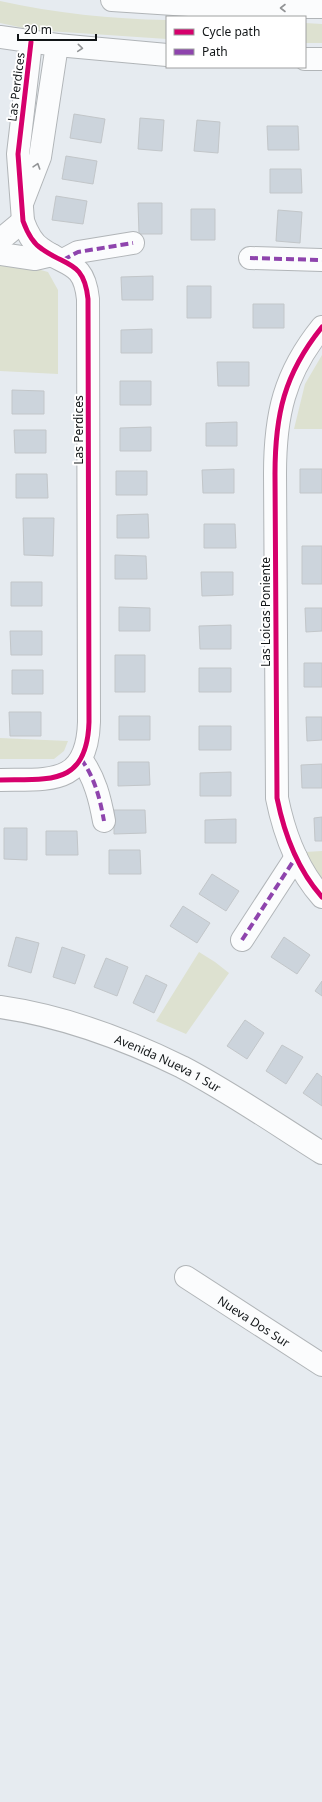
<svg xmlns="http://www.w3.org/2000/svg" width="322" height="1802" font-family="'Noto Sans',sans-serif">
  <style>
    .green { fill: #dde1d0 }
    .building { fill: #ccd4dc; stroke: #c2c6c9 }
    .lines { fill: none; stroke-linecap: round; stroke-linejoin: round }
    .minor-casing { stroke: #b1b5b8; stroke-width: 24 }
    .minor { stroke: #fbfcfd; stroke-width: 22 }
    .quiet { stroke: #8e44ad; stroke-width: 4; stroke-dasharray: 8 4; stroke-linecap: butt }
    .cycleway-casing { stroke: #fff; stroke-width: 8 }
    .cycleway { stroke: #d6006c; stroke-width: 5 }
    .oneway { stroke: #929496 }
    .labels { text-anchor: middle; dominant-baseline: central; stroke-width: 4; stroke-linejoin: round; paint-order: stroke }
    .street-label { font-size: 12px; fill: #111517; stroke: #fff }
  </style>
  <rect width="100%" height="100%" fill="#e6ebf0"/>
  <!-- green -->
  <path class="green" d="M0 1C55 13 111 19 167 20V39L33 30 0 23Z
    M305 23 322 24V43H305Z
    M0 263 26 266 48 272 58 290V374L0 371Z
    M322 355V429H294L305 384Z
    M0 738 68 741 64 751 54 759H0Z
    M322 851V881L305 852Z
    M199 952 215 962 229 973 186 1034 156 1021Z"/>
  <!-- building -->
  <path class="building" d="M74 114 105 119 101 143 70 138Z
    M140 118 164 120 162 151 138 149Z
    M197 120 220 122 218 153 194 151Z
    M267 126H298L299 150H268Z
    M66 156 97 161 93 184 62 179Z
    M270 169H301L302 193H270Z
    M56 196 87 201 83 224 52 220Z
    M138 203H162V234H139Z
    M191 209H215V240H191Z
    M278 210 302 212 300 243 276 241Z
    M153 276V300H122L121 277Z
    M187 286H211V318H187Z
    M253 304H284V328H253Z
    M152 329V353H121V330Z
    M217 362H249V386H218Z
    M120 381H151V405H120Z
    M12 390 44 391V414H12Z
    M237 422V446H206V423Z
    M151 427V451H120V428Z
    M14 430H46V453H15Z
    M234 469V493H203L202 470Z
    M300 469H322V493H300Z
    M116 471H147V495H116Z
    M16 474H47L48 498H16Z
    M148 514 149 538H117V515Z
    M23 518H54L53 556 24 555Z
    M204 524H235L236 548H204Z
    M302 546H322V584H302Z
    M115 555 146 556 147 579H115Z
    M201 572H233V595L202 596Z
    M11 582H42V606H11Z
    M119 607 150 608V631H119Z
    M305 608H322V631L306 632Z
    M231 625V649H200L199 626Z
    M10 631H42V655H11Z
    M115 655H145V692H115Z
    M304 663H322V687H304Z
    M199 668H231V692H199Z
    M12 670H43V694H12Z
    M9 712H41V736H10Z
    M119 716H150V740H119Z
    M306 717H322V740L307 741Z
    M199 726H231V750H199Z
    M118 762H149L150 785 118 786Z
    M322 764V788H302L301 765Z
    M231 772V796H200V773Z
    M114 810H145L146 833 114 834Z
    M322 817V841H315L314 818Z
    M236 819V843H205V820Z
    M4 828H27V860L4 859Z
    M46 831H77L78 855H46Z
    M109 850H140L141 874H109Z
    M212 874 239 891 226 911 199 894Z
    M183 906 210 923 197 943 170 926Z
    M16 937 39 943 31 973 8 966Z
    M284 937 310 955 297 974 271 957Z
    M62 947 85 955 75 984 53 977Z
    M106 958 128 967 117 996 94 987Z
    M146 975 167 985 154 1013 133 1003Z
    M322 981V996L315 991Z
    M245 1020 264 1033 247 1059 227 1046Z
    M282 1045 303 1057 286 1084 266 1071Z
    M317 1073 322 1077V1106L303 1093Z"/>
  <g class="lines">
    <!-- minor casing -->
    <g class="minor-casing">
      <g id="minor">
        <path d="M112 0 220 7H322"/>
        <path d="M0 37 57 45 167 55"/>
        <path d="M305 59H322"/>
        <path d="M23 201 40 157 57 45"/>
        <path d="M0 240 23 221"/>
        <path d="M0 254 35 259 52 255"/>
        <path d="M250 258 322 260"/>
        <path d="M63 260 78 252 133 243"/>
        <path d="M322 327C284 374 275 415 275 474L277 798C284 833 298 870 322 897"/>
        <path d="M81 759C95 778 100 799 104 821"/>
        <path d="M0 780C50 779 87 786 89 722L88 299C84 261 67 267 42 249 32 243 27 232 23 221L18 154 31 42"/>
        <path d="M242 940 296 857"/>
        <path id="s1" d="M0 1007C63 1016 125 1039 182 1067 230 1092 276 1124 322 1153"/>
        <path id="s2" d="M186 1277 322 1365"/>
      </g>
    </g>
    <!-- minor -->
    <use href="#minor" class="minor"/>
    <!-- quiet -->
    <path class="quiet" d="M250 258 322 260
      M63 260 78 252 133 243
      M81 759C95 778 100 799 104 821
      M242 940 296 857"/>
    <!-- cycleway casing -->
    <g class="cycleway-casing">
      <path id="cycleway" d="M322 327C284 374 275 415 275 474L277 798C284 833 298 870 322 897
        M0 780C50 779 87 786 89 722L88 299C84 261 67 267 42 249 32 243 27 232 23 221L18 154 31 42"/>
    </g>
    <!-- cycleway -->
    <use href="#cycleway" class="cycleway"/>
  </g>
  <!-- one-way arrows -->
  <defs><path id="oneway-chevron" d="M-2-3.5L2.5 0L-2 3.5" fill="none" stroke-width="1.6" stroke-linecap="round" stroke-linejoin="round"/></defs>
  <g class="oneway">
    <use href="#oneway-chevron" transform="translate(283 8) rotate(-180)"/>
    <use href="#oneway-chevron" transform="translate(80 48) rotate(5)"/>
    <use href="#oneway-chevron" transform="translate(37 166) rotate(-72)"/>
  </g>
  <g class="labels">
    <!-- street labels -->
    <g class="street-label">
      <text transform="translate(16 87) rotate(-83)">Las Perdices</text>
      <text transform="translate(78 430) rotate(-90)">Las Perdices</text>
      <text transform="translate(265 612) rotate(-90)">Las Loicas Poniente</text>
      <text stroke="none"><textPath href="#s1" startOffset="178">Avenida Nueva 1 Sur</textPath></text>
      <text stroke="none"><textPath href="#s2" startOffset="81">Nueva Dos Sur</textPath></text>
    </g>
  </g>
  <!-- legend -->
  <rect x="166" y="16" width="140" height="52" fill="#ffffff" stroke="#a0a1a2"/>
  <rect x="174" y="29" width="20" height="6" fill="#d6006c" stroke="#a0a1a2"/>
  <text x="202" y="36" font-size="12" fill="#111517">Cycle path</text>
  <rect x="174" y="49" width="20" height="6" fill="#8e44ad" stroke="#a0a1a2"/>
  <text x="202" y="56" font-size="12" fill="#111517">Path</text>
  <!-- scale -->
  <path d="M18 34v6h78v-6" fill="none" stroke="#111517" stroke-width="2"/>
  <text x="24" y="34" font-size="12" fill="#111517" stroke="#ffffff" stroke-width="3" paint-order="stroke">20 m</text>
</svg>
